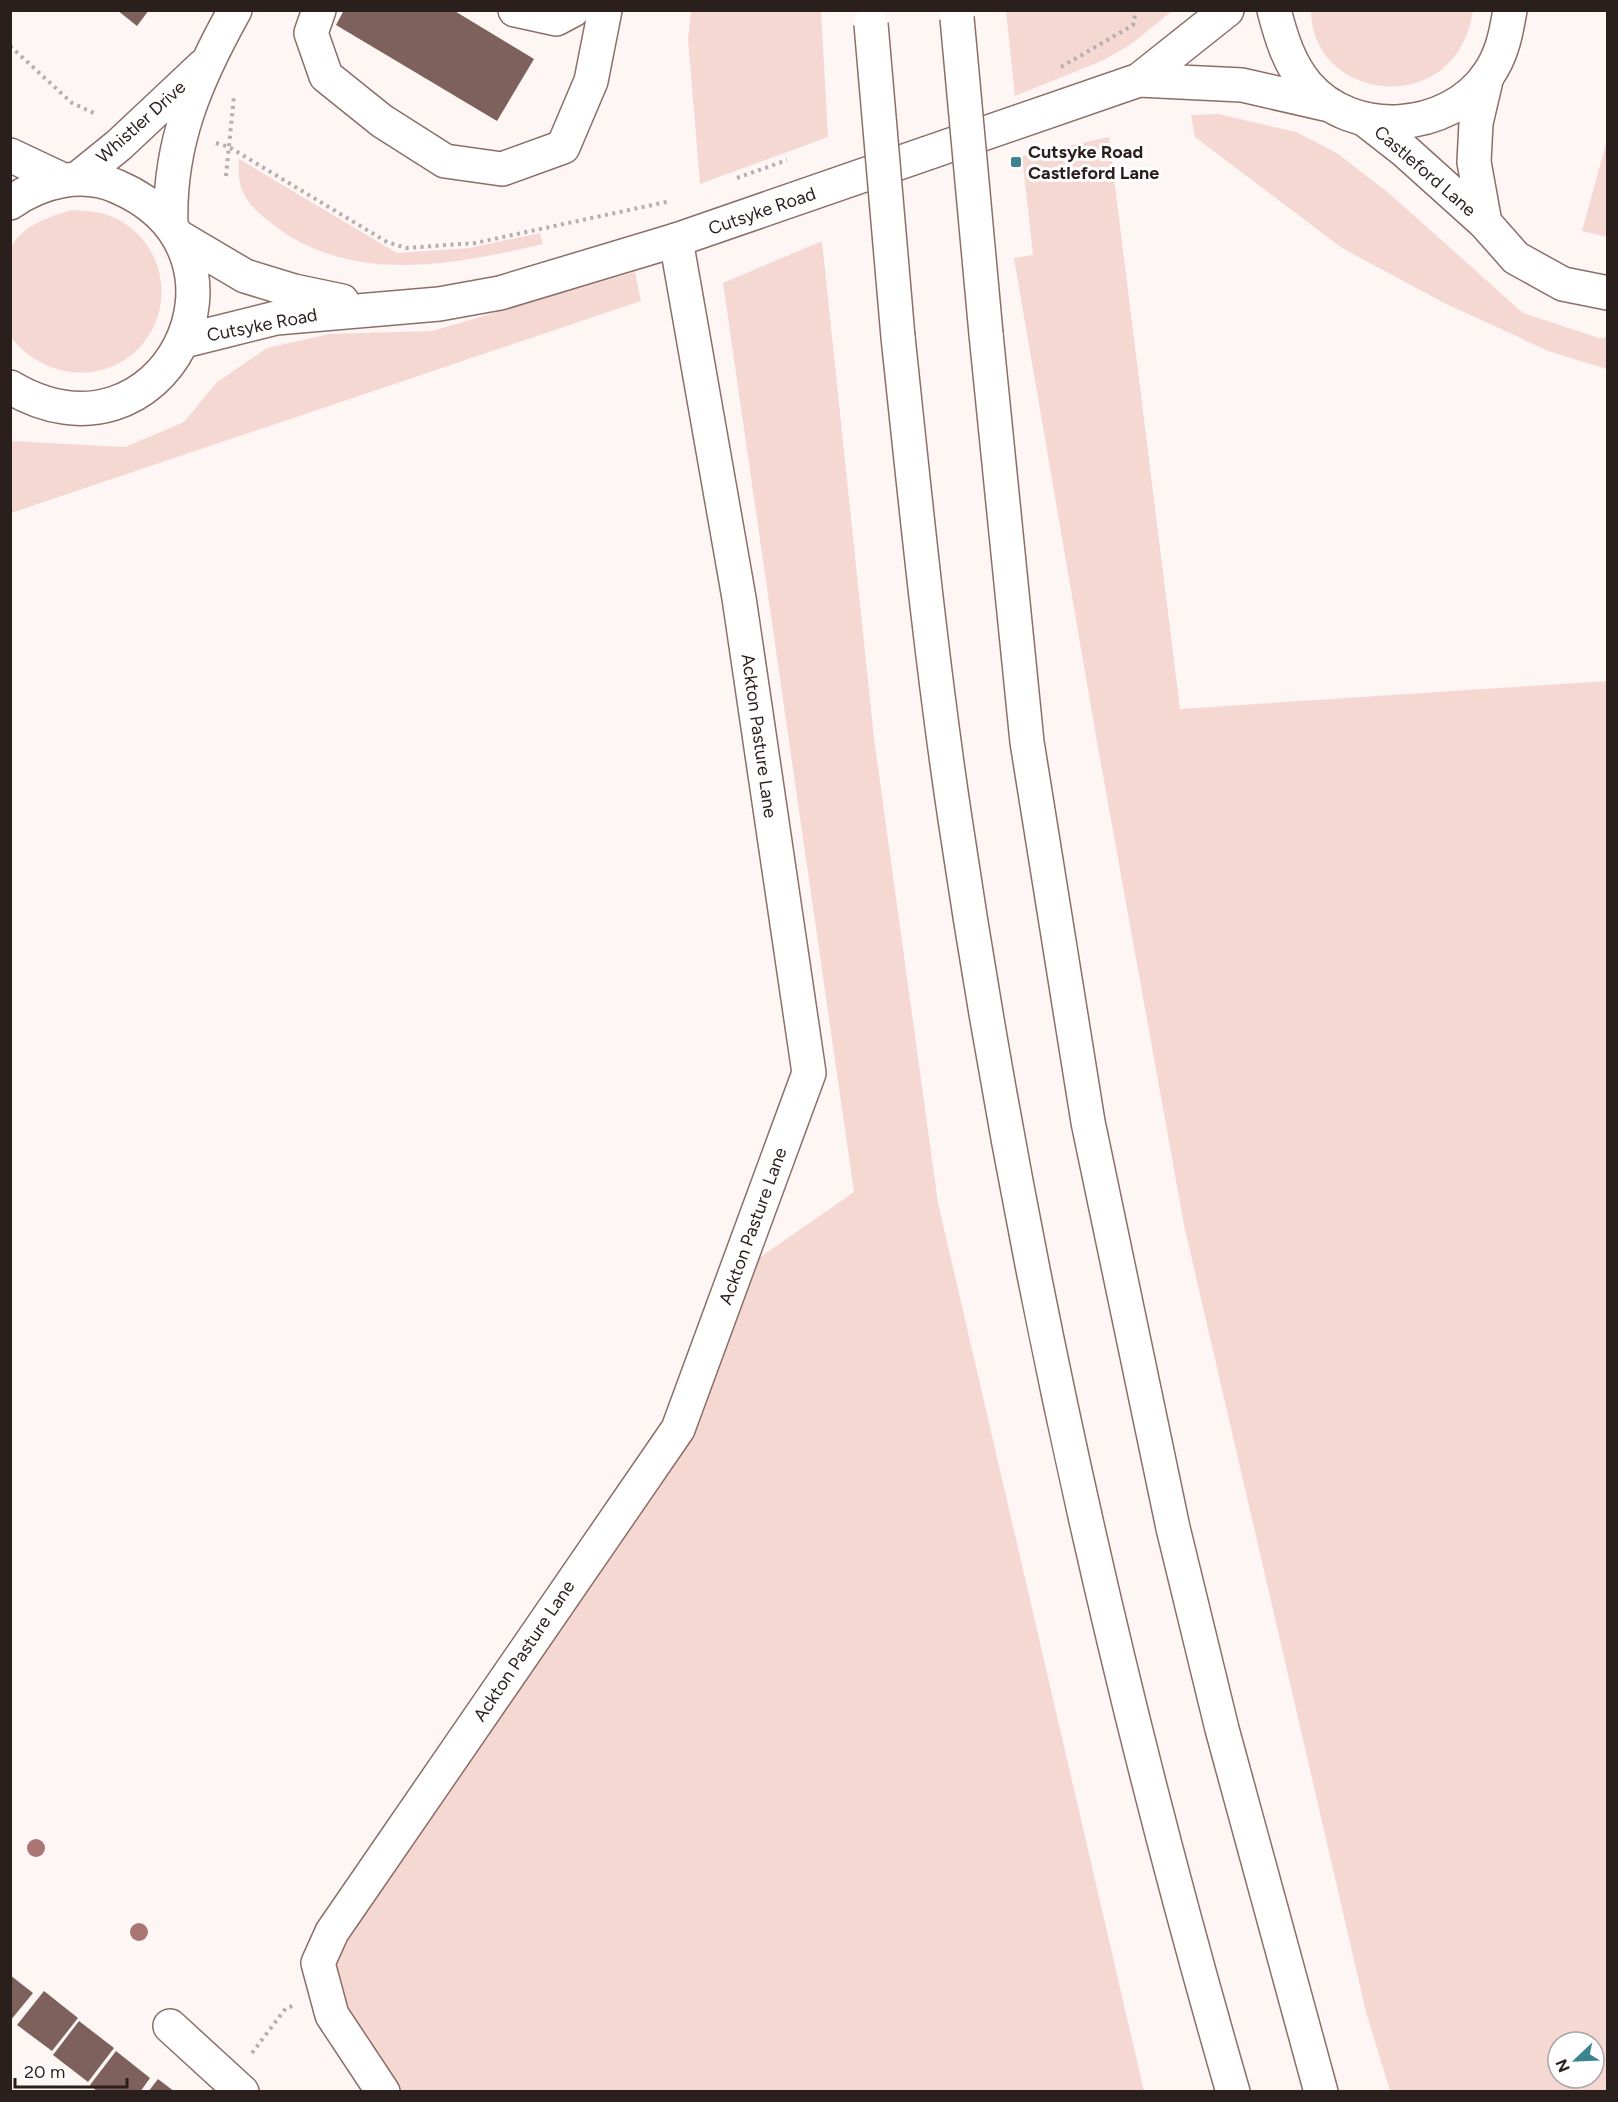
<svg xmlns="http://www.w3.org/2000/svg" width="1618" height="2102" font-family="Figtree,sans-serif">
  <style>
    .green { fill: #f6d8d3; fill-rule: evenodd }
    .building { fill: #7e615c }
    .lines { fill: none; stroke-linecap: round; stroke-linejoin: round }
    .minor-casing { stroke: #8c6e69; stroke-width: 36 }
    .primary-casing { stroke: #8c6e69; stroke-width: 36 }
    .motorway-casing { stroke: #8c6e69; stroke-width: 36 }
    .path { stroke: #b6aeac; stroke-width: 4; stroke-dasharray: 3 4.5; stroke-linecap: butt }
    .minor { stroke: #fff; stroke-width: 33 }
    .primary { stroke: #fff; stroke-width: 33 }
    .motorway { stroke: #fff; stroke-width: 33 }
    .motorway-bridge-casing { stroke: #8c6e69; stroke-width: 36; stroke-linecap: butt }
    .motorway-bridge { stroke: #fff; stroke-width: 33 }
    .tree { fill: #aa7673 }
    .poi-dot { fill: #3e848f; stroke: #fff; stroke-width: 2 }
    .labels { text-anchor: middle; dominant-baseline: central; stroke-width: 6; stroke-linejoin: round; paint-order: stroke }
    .street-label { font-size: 18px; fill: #2b1f1d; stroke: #fff }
    .poi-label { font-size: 18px; font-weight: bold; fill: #2b1f1d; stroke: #fff; text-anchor: start }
  </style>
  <rect width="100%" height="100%" fill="#fdf6f5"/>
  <!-- green -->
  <path class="green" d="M691 11H821L828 137 700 184 688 39Z
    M1006 11V10L1172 11 1130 45 1104 60 1015 96Z
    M1311 11V10L1473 11C1456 121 1312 102 1311 11Z
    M1218 114 1296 132 1337 153 1391 195 1523 313 1599 338 1607 337V369L1551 352 1444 303 1342 248 1195 137 1191 115Z
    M1109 137 1180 709 1607 681V2091H1390L1366 2012 1184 1225 1097 742 1014 258 1033 255 1022 156ZM1558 2042H1594V2078H1558Z
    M1607 140V237L1582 231Z
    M239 159 397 253 469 248 540 233 543 244C453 265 350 286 271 223 247 204 236 191 239 159Z
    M72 210C90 211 108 212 124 223 160 246 172 293 152 330 129 373 76 385 35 359 27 354 14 344 10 334 7 322 10 305 10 293 10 280 8 264 10 252 16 227 51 216 72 210Z
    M822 241 874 738 938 1203 1144 2091H386L322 1962 658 1455 755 1261 854 1192 723 283Z
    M635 272 641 301 11 513V441L125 447 184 422 216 383 267 348 329 334 432 331Z"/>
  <!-- building -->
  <path class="building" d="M117 10H149L137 26Z
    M344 10H453L534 59 497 121 336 25Z
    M10 1975 33 1993 10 2021Z
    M44 1991 78 2018 52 2051 17 2025Z
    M79 2021 114 2048 88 2082 53 2055Z
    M116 2051 150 2078 140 2092H98L90 2085Z
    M158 2079 175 2092H148Z"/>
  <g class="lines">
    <!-- minor casing -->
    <g class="minor-casing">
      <path id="minor" d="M319 10 311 33 326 76 382 121 445 161 502 169 563 147 591 81 605 10
        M515 10 556 19 573 10
        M1364 119 1405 151 1485 223 1516 258 1563 284 1608 293
        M1485 223 1474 162 1476 123 1487 76
        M170 2026 242 2092
        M383 2092 332 2015 318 1963 332 1932 678 1429 809 1073 739 598 676 240"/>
    </g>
    <!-- primary casing -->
    <g class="primary-casing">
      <path id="primary" d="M1274 10C1281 37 1289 64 1307 85 1353 139 1448 132 1488 75 1502 55 1506 34 1510 10
        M1139 80 1242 85 1329 105
        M10 155 63 180
        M77 179 119 145 203 66
        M10 203C41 181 82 171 118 187 273 254 163 478 10 387
        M171 226C168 144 196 80 235 10
        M179 237 245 276 294 291 342 301
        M184 341 276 318 439 304 500 293 676 240 1139 80 1227 10"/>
    </g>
    <!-- motorway casing -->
    <g class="motorway-casing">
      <path id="motorway" d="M986 334 1027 742 1088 1122 1173 1528 1222 1729 1321 2092
        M898 337C915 497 931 659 955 819 1019 1249 1112 1674 1233 2092"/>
    </g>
    <!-- path -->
    <path class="path" d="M10 46 72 103 94 113
      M1061 67 1133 25 1136 10
      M216 143 229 147 387 242 406 248 475 243 671 201
      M226 176 234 96
      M737 178 787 160
      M252 2053 286 2008 293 2006"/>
    <!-- minor -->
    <use href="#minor" class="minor"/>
    <!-- primary -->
    <use href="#primary" class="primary"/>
    <!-- motorway -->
    <use href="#motorway" class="motorway"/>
    <!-- motorway-bridge casing -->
    <g class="motorway-bridge-casing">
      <path id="motorway-bridge" d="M957 18 986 334
        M871 24 898 337"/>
    </g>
    <!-- motorway-bridge -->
    <use href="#motorway-bridge" class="motorway-bridge"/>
  </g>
  <!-- trees -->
  <g class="tree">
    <circle cx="36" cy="1848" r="9"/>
    <circle cx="139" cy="1932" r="9"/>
  </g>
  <!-- markers -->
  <rect class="poi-dot" x="1010" y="156" width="12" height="12" rx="3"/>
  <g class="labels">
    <!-- street labels -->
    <g class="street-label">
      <text transform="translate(141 122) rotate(-42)">Whistler Drive</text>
      <text transform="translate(1425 171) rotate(41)">Castleford Lane</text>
      <text transform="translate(762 211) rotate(-19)">Cutsyke Road</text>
      <text transform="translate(262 325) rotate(-11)">Cutsyke Road</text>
      <text transform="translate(759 736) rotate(82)">Ackton Pasture Lane</text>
      <text transform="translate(753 1226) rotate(-70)">Ackton Pasture Lane</text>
      <text transform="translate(524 1651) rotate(-56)">Ackton Pasture Lane</text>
    </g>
    <!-- poi labels -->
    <g class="poi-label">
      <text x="1028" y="152">Cutsyke Road<tspan x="1028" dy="21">Castleford Lane</tspan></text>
    </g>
  </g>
  <!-- border -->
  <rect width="1618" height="2102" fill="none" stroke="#2b1f1d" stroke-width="24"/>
  <!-- north arrow -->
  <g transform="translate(1576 2060) rotate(247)"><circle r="28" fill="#ffffff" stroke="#aaa5a5" stroke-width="1.5"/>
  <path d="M0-4.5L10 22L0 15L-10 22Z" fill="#3e848f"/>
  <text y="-9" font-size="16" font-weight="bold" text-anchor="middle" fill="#2b1f1d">N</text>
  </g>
  <!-- scale -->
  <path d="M15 2078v9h112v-9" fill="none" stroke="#2b1f1d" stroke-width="3"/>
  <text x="24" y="2078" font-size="18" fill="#2b1f1d" stroke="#ffffff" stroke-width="4.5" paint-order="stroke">20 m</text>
</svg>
